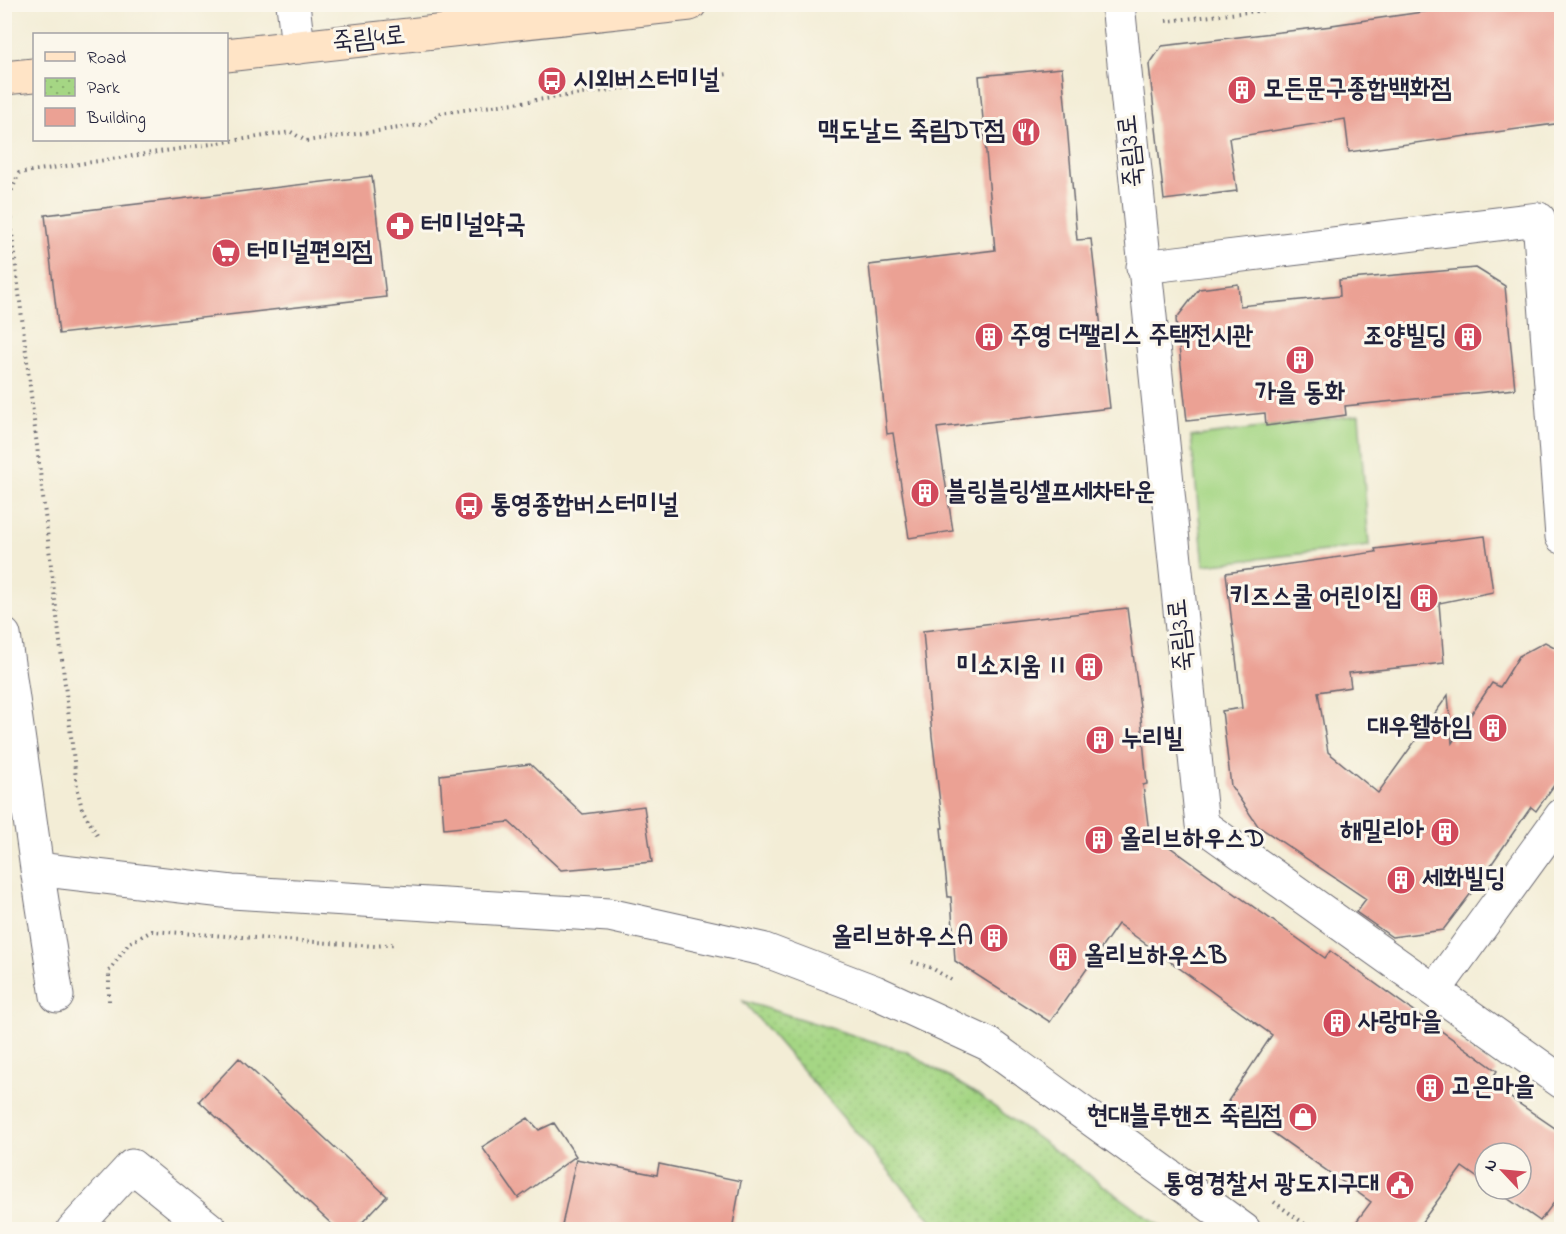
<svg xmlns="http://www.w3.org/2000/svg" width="1566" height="1234" font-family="'Indie Flower','Poor Story',sans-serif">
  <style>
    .grass { fill: #a5d684; stroke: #647c60; stroke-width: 1.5 }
    .park { fill: url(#park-dots); stroke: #647c60; stroke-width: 1.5 }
    .building { fill: #eba194 }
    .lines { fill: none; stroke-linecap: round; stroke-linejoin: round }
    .street-casing { stroke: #6b6971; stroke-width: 35 }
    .secondary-casing { stroke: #6b6971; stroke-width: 35 }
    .path { stroke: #6b6971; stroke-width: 4; stroke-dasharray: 1.5 4.5; stroke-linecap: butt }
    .street { stroke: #fff; stroke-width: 33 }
    .secondary { stroke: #ffe4c6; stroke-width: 33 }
    .labels { text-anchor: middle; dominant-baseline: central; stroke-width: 6; stroke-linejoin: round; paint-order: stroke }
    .street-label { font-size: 26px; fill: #22223b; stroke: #fbf7ec }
    .poi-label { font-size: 26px; font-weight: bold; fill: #22223b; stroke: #fbf7ec; text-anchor: start }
  </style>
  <defs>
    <pattern id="park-dots" width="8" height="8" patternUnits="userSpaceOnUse" patternTransform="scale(1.5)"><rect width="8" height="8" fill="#a5d684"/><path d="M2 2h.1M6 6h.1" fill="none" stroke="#8eb773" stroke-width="1.8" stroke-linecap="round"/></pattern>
  </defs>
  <rect width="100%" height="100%" fill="#fbf7ec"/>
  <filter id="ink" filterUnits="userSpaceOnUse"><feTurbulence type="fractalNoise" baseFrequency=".0167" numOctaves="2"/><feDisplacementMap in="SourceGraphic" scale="12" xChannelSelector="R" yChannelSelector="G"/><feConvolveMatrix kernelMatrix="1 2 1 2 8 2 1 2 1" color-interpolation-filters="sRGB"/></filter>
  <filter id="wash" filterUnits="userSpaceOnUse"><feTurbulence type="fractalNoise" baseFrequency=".008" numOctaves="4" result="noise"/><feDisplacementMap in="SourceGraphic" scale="24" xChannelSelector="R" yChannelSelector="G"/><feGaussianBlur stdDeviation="1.35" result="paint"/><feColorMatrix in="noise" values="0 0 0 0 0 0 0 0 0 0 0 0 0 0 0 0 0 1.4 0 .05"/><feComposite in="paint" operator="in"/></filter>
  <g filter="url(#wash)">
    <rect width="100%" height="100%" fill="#f3edd6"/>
    <!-- grass -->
    <path class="grass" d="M1359 415 1369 546 1204 565 1191 437Z"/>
    <!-- park -->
    <path class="park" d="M743 1001 907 1052 975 1093 1164 1229H939Z"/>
    <g id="blocks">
      <!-- building -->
      <path class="building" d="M1478 4H1562V123L1349 152 1345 119 1229 138 1237 191 1164 200 1149 65 1162 46 1332 26V25Z
        M1062 68 1077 240 1091 239 1110 408 937 428 953 531 909 538 893 433 887 434 869 265 995 250 979 76Z
        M372 176 386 297 59 334 45 215Z
        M1476 268 1505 286 1515 389 1345 406 1346 415 1266 426 1265 413 1187 421 1176 319 1199 289 1238 284 1240 306 1340 296 1339 280Z
        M1485 536 1493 592 1439 603 1444 663 1349 673 1351 687 1318 692 1328 752 1378 793 1448 695 1452 743 1492 683 1500 687 1519 656 1545 642 1562 651V774L1536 811 1531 807 1475 888 1443 930 1392 937 1356 912 1366 899 1258 826 1231 786 1222 711 1242 708 1226 573 1376 552 1375 549Z
        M1127 608 1140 707 1147 784 1143 785 1149 832 1325 958 1330 951 1497 1071 1489 1083 1562 1133V1192L1540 1221 1494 1189H1521V1153H1485V1183L1462 1167 1416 1230H1350L1371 1202 1228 1101 1272 1035 1118 924 1050 1022 955 961 951 897H948L941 828H943L932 736 923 631Z
        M530 764 583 814 644 806 652 862 561 870 509 822 444 829 440 775Z
        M239 1058 387 1196 355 1230H338L199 1101Z
        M528 1118 539 1130 554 1123 576 1156 518 1198 482 1147Z
        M576 1159 657 1175 659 1164 741 1181 732 1230H561Z"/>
    </g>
  </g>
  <g filter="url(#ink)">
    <use href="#blocks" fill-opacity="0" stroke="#6b6971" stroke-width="1.5"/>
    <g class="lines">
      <!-- street casing -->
      <g class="street-casing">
        <path id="street" d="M293 4 298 47
          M1118 4 1202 825 1562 1082
          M1143 267 1539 219 1562 537
          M4 635 37 869 232 892 609 915 762 949 875 992 988 1044 1244 1230
          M37 869 57 996
          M1435 990 1562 815
          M73 1230 132 1166 211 1230"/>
      </g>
      <!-- secondary casing -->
      <g class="secondary-casing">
        <path id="secondary" d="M226 55 690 4
          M4 78 34 75"/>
      </g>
      <!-- path -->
      <path class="path" d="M1166 21 1321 4
        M97 835 82 809 77 787 8 199 19 173 291 132 306 141 427 124 441 113 729 74
        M912 962 932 968 954 982
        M4 980 8 990
        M109 1001V971L129 943 152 931 375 946 394 944
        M1274 1202 1313 1230
        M1561 1230 1562 1229"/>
      <!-- street -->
      <use href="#street" class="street"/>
      <!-- secondary -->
      <use href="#secondary" class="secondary"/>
    </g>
  </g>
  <!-- icons -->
  <defs>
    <g id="bus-disc" transform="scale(1.5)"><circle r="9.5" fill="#d1495b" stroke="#fbf7ec"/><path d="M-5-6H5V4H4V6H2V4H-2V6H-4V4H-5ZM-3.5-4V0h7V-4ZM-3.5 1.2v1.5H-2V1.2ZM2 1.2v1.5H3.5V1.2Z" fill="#fff"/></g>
    <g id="building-disc" transform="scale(1.5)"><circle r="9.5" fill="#d1495b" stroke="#fbf7ec"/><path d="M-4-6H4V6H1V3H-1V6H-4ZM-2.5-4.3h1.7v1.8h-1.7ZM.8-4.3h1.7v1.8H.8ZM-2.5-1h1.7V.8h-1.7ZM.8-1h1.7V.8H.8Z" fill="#fff"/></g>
    <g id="restaurant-disc" transform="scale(1.5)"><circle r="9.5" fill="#d1495b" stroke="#fbf7ec"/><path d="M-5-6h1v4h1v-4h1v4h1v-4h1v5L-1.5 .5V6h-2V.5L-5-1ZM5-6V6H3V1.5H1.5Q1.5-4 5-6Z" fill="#fff"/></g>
    <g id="pharmacy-disc" transform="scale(1.5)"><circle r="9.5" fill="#d1495b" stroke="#fbf7ec"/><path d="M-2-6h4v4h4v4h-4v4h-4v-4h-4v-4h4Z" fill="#fff"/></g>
    <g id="supermarket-disc" transform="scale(1.5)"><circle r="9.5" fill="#d1495b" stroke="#fbf7ec"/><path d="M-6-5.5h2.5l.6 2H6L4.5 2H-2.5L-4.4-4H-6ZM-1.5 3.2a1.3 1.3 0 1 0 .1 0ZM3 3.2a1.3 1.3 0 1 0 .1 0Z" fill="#fff"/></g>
    <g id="shop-disc" transform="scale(1.5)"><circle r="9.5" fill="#d1495b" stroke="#fbf7ec"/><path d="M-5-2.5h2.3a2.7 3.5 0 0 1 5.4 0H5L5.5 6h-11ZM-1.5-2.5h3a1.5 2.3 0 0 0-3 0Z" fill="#fff"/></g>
    <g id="civic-disc" transform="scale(1.5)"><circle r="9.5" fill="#d1495b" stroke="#fbf7ec"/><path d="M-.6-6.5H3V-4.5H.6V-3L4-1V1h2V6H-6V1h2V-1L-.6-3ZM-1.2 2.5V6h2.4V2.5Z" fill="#fff"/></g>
  </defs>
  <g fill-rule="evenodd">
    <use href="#bus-disc" x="552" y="81"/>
    <use href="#building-disc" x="1242" y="90"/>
    <use href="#restaurant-disc" x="1026" y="132"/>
    <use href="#pharmacy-disc" x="400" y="226"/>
    <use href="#supermarket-disc" x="226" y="253"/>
    <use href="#building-disc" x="989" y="337"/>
    <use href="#building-disc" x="1468" y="337"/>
    <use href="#building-disc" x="1300" y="360"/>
    <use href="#building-disc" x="925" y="493"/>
    <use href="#bus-disc" x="469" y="506"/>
    <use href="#building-disc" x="1424" y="598"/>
    <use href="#building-disc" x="1089" y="667"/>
    <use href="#building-disc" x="1493" y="728"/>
    <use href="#building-disc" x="1100" y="740"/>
    <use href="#building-disc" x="1445" y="832"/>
    <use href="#building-disc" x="1099" y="840"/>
    <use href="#building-disc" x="1401" y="880"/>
    <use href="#building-disc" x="994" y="938"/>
    <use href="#building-disc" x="1063" y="957"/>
    <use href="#building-disc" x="1337" y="1023"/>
    <use href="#building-disc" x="1430" y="1088"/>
    <use href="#shop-disc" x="1303" y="1117"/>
    <use href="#civic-disc" x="1400" y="1185"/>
  </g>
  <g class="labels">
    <!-- street labels -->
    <g class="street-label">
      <text transform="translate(369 40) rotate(-6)">죽림4로</text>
      <text transform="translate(1132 151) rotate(-96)">죽림3로</text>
      <text transform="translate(1182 635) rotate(-96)">죽림3로</text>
    </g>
    <!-- poi labels -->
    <g class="poi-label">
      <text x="573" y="81">시외버스터미널</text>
      <text x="1263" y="90">모든문구종합백화점</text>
      <text x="1005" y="132" text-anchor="end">맥도날드 죽림DT점</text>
      <text x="421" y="226">터미널약국</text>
      <text x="247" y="253">터미널편의점</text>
      <text x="1010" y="337">주영 더팰리스 주택전시관</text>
      <text x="1447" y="337" text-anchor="end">조양빌딩</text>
      <text x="1300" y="394" text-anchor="middle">가을 동화</text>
      <text x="946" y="493">블링블링셀프세차타운</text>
      <text x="490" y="506">통영종합버스터미널</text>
      <text x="1403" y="598" text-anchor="end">키즈스쿨 어린이집</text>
      <text x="1068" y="667" text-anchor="end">미소지움 Ⅱ</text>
      <text x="1472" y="728" text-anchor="end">대우웰하임</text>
      <text x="1121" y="740">누리빌</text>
      <text x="1424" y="832" text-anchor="end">해밀리아</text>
      <text x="1120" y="840">올리브하우스D</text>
      <text x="1422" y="880">세화빌딩</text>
      <text x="973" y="938" text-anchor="end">올리브하우스A</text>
      <text x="1084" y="957">올리브하우스B</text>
      <text x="1358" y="1023">사랑마을</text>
      <text x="1451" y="1088">고은마을</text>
      <text x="1282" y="1117" text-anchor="end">현대블루핸즈 죽림점</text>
      <text x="1379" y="1185" text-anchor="end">통영경찰서 광도지구대</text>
    </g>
  </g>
  <!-- margin -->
  <rect width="1566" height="1234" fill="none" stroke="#fbf7ec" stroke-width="24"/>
  <!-- legend -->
  <rect x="33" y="33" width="195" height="108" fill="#fbf7ec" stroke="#a4a2a5" stroke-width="1.5"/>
  <rect x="45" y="52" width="30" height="9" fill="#ffe4c6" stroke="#a4a2a5" stroke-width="1.5"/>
  <text x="87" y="63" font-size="18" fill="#22223b">Road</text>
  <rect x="45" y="78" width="30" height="18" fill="url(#park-dots)" stroke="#a4a2a5" stroke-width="1.5"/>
  <text x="87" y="93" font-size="18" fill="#22223b">Park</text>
  <rect x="45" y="108" width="30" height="18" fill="#eba194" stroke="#a4a2a5" stroke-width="1.5"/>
  <text x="87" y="123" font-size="18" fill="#22223b">Building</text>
  <!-- north arrow -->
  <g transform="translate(1503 1171) rotate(296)"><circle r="28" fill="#fbf7ec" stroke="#a4a2a5" stroke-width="1.5"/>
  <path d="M0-4.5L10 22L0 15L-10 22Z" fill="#d1495b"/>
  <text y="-9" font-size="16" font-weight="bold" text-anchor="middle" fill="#22223b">N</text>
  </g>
</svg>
